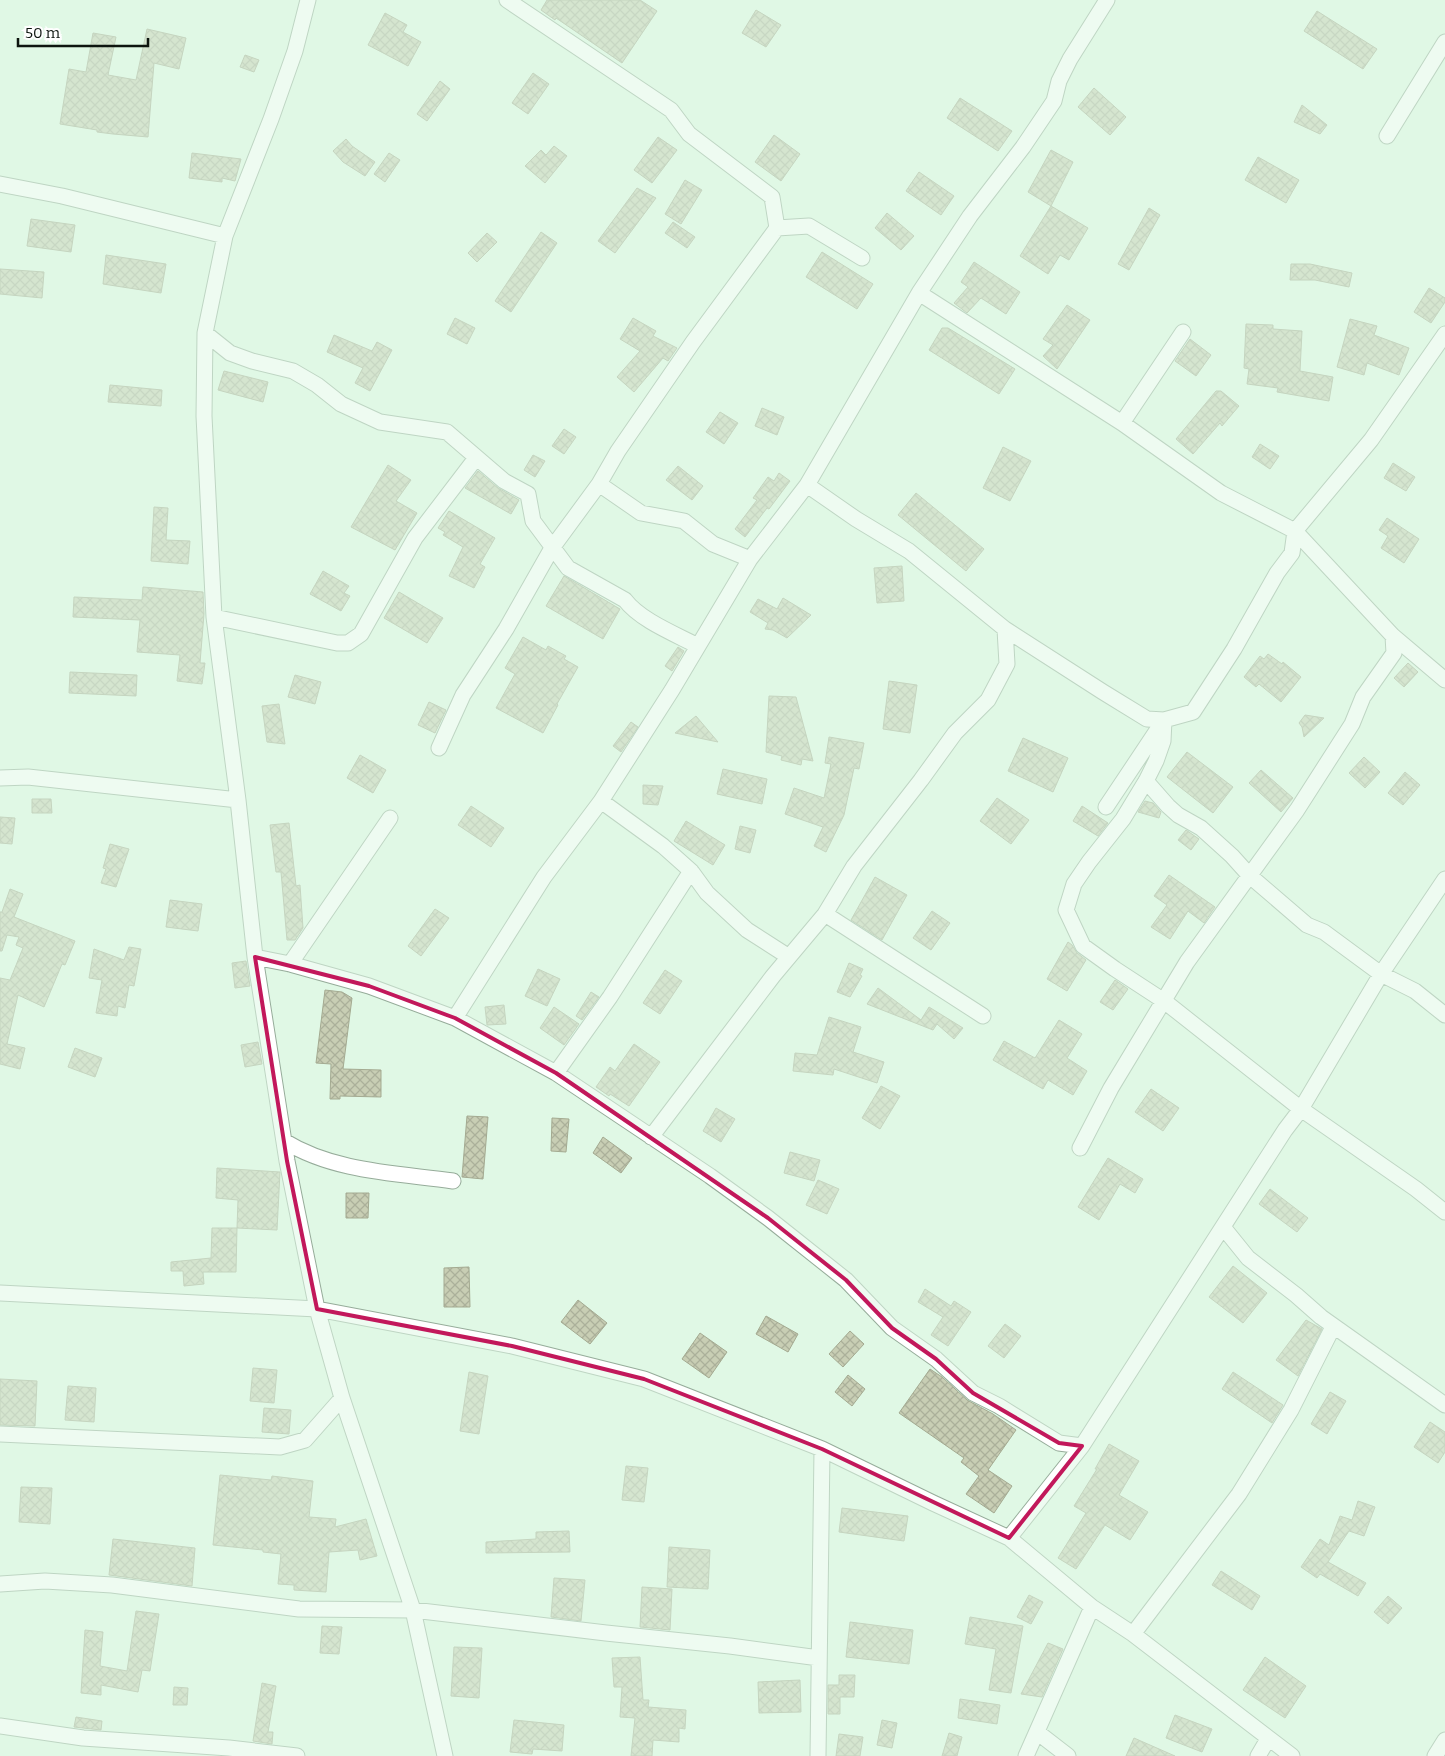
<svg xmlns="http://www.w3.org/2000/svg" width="1445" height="1756" font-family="Bitter,serif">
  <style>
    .building { fill: url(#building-cross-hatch); stroke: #a4aa91 }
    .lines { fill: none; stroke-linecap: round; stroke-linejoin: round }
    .street-casing { stroke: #96ac9a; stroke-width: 17 }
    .street { stroke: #fff; stroke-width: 15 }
    .marked { fill: none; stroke: #c2185b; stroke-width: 4; stroke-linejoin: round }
  </style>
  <defs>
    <pattern id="building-cross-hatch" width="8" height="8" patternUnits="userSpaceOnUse" patternTransform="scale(1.25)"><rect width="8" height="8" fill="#c8ceb4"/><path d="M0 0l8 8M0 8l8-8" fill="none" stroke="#abb09a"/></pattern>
  </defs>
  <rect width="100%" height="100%" fill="#e0f8e5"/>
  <!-- building -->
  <path class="building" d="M547 0H640L657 11 622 63 556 18 555 20 541 10Z
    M756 10 781 25 766 47 742 33Z
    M1317 11 1377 49 1363 69 1304 31Z
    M385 13 407 25 403 32 421 42 408 66 368 45Z
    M147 29 186 38 179 69 154 63 148 137 113 134 97 132V130L60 124 69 69 86 72 93 33 116 37 108 75 136 80Z
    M245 55 259 60 254 72 240 67Z
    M533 73 549 84 528 114 512 103Z
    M440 81 450 89 427 121 417 114Z
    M1094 88 1126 117 1110 135 1078 107Z
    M960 98 1012 131 998 151 947 118Z
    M1302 105 1327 125 1320 134 1294 122Z
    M774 135 800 154 781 181 755 162Z
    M658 137 677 150 652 183 634 170Z
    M346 139 352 146 375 162 365 176 343 162 333 151Z
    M554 146 567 156 545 183 525 166 541 150 546 155Z
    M1051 150 1073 162 1051 206 1028 192Z
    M192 153 241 159 235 181 222 178V182L189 178Z
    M389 153 400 160 385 182 374 174Z
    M1258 157 1299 180 1286 203 1245 180Z
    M919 172 954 196 941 215 906 191Z
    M685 180 702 190 681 224 665 214Z
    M637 188 656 198 615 253 598 241Z
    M1051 206 1088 228 1069 260 1060 255 1048 274 1020 256Z
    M1149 208 1160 215 1129 270 1118 264Z
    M887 213 914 236 901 250 875 228Z
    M31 219 75 225 71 252 27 246Z
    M673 222 695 237 687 248 665 233Z
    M541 232 557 243 511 312 495 301Z
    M487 233 497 242 477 262 468 253Z
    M822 252 873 284 857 309 806 277Z
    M106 255 166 264 161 293 103 284Z
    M974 262 1020 292 1006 314 981 298 967 313 954 303 968 287 961 282Z
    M1291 264H1310L1352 273 1349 287 1315 280H1290Z
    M0 269 44 272 42 298 0 294Z
    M1429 288 1445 298V302L1431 323 1414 312Z
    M1067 305 1090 320 1057 369 1043 356 1053 345 1043 339Z
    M455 318 475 328 467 344 447 334Z
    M633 318 656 331 653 336 677 348 668 361 663 358 634 392 617 377 640 351 620 339Z
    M1350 319 1377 326 1374 335 1409 348 1399 375 1367 363 1364 375 1337 367Z
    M1246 324 1273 325V329L1302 331 1300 371 1333 377 1329 401 1277 392 1278 388 1247 384 1249 369 1244 368Z
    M942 328H948L1015 369 999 394 929 350Z
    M334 335 372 351 377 342 392 350 370 391 355 383 363 368 327 352Z
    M1190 339 1211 355 1196 376 1175 361Z
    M224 371 268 382 263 402 218 390Z
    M110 385 162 390 161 406 108 402Z
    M1216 391H1221L1239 406 1222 426 1220 423 1193 454 1176 439Z
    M762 408 784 417 777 435 755 426Z
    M720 412 738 423 724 444 706 432Z
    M564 429 576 437 564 454 552 446Z
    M1260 444 1279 456 1270 469 1252 457Z
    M1003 447 1031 461 1010 501 983 488Z
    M533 455 545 461 535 477 524 470Z
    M1393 463 1415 477 1406 491 1384 478Z
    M388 465 411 480 396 501 417 513 395 550 351 527Z
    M678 466 703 486 692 500 666 480Z
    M478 471 498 488 519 500 511 514 465 488Z
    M779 473 790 481 769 509 767 508 745 537 735 529 757 500 753 498 768 477 774 481Z
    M916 493 984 549 966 571 898 515Z
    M154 507 168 508 166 540 190 541 188 564 151 561Z
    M449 511 495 538 480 564 485 567 474 588 449 576 463 547 443 535 445 532 438 528Z
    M1387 518 1419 539 1404 563 1381 548 1388 536 1379 530Z
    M902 566 904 601 877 603 874 568Z
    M323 571 349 586 344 593 350 596 341 611 310 594Z
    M564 576 620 609 603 639 546 606Z
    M143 587 203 592 204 614 200 663H205L202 684 177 681 180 655 137 652 140 620 73 617 74 597 142 600Z
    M399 592 443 618 427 643 384 618Z
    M783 598 811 615 787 638 773 630 765 629 768 623 750 612 758 599 777 609Z
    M523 637 546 650 548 646 566 656 564 659 578 667 557 704 558 705 543 733 496 708 515 674 505 668Z
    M678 647 684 651 672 671 665 666Z
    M1268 654 1282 664 1283 662 1301 677 1281 702 1259 684 1256 687 1244 677 1260 656 1264 659Z
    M1408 663 1418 672 1404 687 1394 678Z
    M70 672 137 675 136 696 69 693Z
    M295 675 321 682 315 704 288 697Z
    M889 681 917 685 910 733 883 729Z
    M769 696 796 697 813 761 802 759 801 765 781 760 782 756 766 752Z
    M429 702 446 710 435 733 418 725Z
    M279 704 285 744 267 742 262 706Z
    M1305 715 1324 718 1304 737 1302 727 1299 723Z
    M696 716 718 742 675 733Z
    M631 722 638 727 621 752 613 746Z
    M829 737 864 743 859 769 854 768 844 815 826 852 814 846 823 827 785 814 794 788 824 798 831 764 825 763Z
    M1023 738 1068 758 1053 792 1008 771Z
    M1187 752 1233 787 1213 813 1167 777Z
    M360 755 386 770 373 793 347 778Z
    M1364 757 1380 772 1365 788 1349 773Z
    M723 769 767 779 762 804 717 794Z
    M1261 770 1293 798 1281 812 1249 783Z
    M1405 772 1420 785 1403 805 1388 793Z
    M643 785 663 786 658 805 643 804Z
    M997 798 1029 820 1011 844 980 821Z
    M32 799H51L52 813H32Z
    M1145 801 1153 803 1161 812 1159 818 1138 812Z
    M471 806 504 828 491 847 458 825Z
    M1082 806 1108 823 1098 836 1073 821Z
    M0 817 15 818 12 844 0 843Z
    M686 821 725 845 713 865 674 841Z
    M289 823 296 886 300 885 303 928 295 940H287L281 872H276L270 825Z
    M740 826 756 830 750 853 735 849Z
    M1186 830 1199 839 1191 850 1178 840Z
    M110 844 129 849 116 887 101 883 106 869 103 868Z
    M1169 875 1215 907 1204 923 1188 911 1170 939 1151 927 1167 905 1154 896Z
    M875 877 907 895 882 940 851 920Z
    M10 889 23 894 14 917 75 941 65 965 62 964 44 1007 18 995 7 1044 25 1048 20 1069 0 1064V978L10 980 23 948 16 945 19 937 7 935 2 951H0V912H2Z
    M170 900 202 904 198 931 166 927Z
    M435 909 449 918 421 956 408 946Z
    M932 911 950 923 931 950 913 938Z
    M1068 942 1072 945 1077 953 1086 960 1067 991 1047 979Z
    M129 947 141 949 134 986 129 985 125 1008 118 1006 117 1016 96 1013 102 980 89 978 94 949 124 960Z
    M246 961 250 986 235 988 232 963Z
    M849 963 863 969 860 975 862 976 850 997 837 992Z
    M538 969 560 979 547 1006 525 996Z
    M665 970 682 981 660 1014 643 1003Z
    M1115 980 1128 989 1113 1010 1100 1002Z
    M878 988 921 1020 929 1007 963 1028 954 1039 937 1024 933 1030 867 1004Z
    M325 990 342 992 352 998 343 1069 381 1070V1097L340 1096V1099H330L331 1064 316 1063Z
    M591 992 599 997 582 1020 576 1016Z
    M504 1005 506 1024 487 1025 485 1007Z
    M554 1007 579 1024 564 1045 540 1028Z
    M829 1017 861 1027 853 1052 884 1062 877 1083 834 1069 833 1075 793 1071 795 1053 817 1055Z
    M1059 1020 1082 1034 1067 1058 1087 1071 1073 1095 1048 1080 1043 1089 993 1060 1004 1041 1035 1058Z
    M258 1042 262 1064 245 1067 241 1045Z
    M634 1044 660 1062 629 1106 610 1094 609 1096 596 1087 610 1067 615 1071Z
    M75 1048 102 1058 95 1077 68 1067Z
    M881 1086 900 1096 880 1129 862 1118Z
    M1151 1089 1179 1108 1163 1131 1135 1112Z
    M716 1108 735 1119 721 1142 703 1131Z
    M467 1116 488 1117 483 1179 462 1177Z
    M552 1118 569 1119 566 1152 551 1151Z
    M603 1137 632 1158 621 1173 593 1153Z
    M790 1152 820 1160 814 1181 784 1173Z
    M1108 1158 1143 1179 1135 1193 1120 1184 1099 1220 1078 1207Z
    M217 1168 280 1172 277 1230 237 1228 238 1200 216 1198Z
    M818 1180 839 1189 827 1214 806 1205Z
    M1270 1189 1308 1218 1297 1232 1259 1204Z
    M346 1193H369L368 1218H346Z
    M212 1228H237L236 1272H203L204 1284 184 1286 183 1271H171V1262L211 1258Z
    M1233 1266 1267 1293 1243 1323 1209 1297Z
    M469 1267 470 1307H444V1268Z
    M925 1289 951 1306 954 1301 971 1312 948 1346 931 1335 943 1317 918 1302Z
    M578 1300 607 1323 590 1344 561 1322Z
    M766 1316 798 1334 788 1352 756 1334Z
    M1306 1320 1322 1329 1298 1376 1276 1360Z
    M1005 1324 1021 1336 1004 1358 988 1346Z
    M850 1331 864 1344 843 1367 829 1354Z
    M700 1333 727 1352 709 1378 682 1359Z
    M253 1368 277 1370 274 1403 250 1401Z
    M930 1369 942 1377 967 1400 993 1414 1016 1430 988 1470 1012 1486 994 1513 966 1494 979 1476 961 1462 964 1458 899 1413Z
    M469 1372 488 1376 479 1434 460 1431Z
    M1233 1372 1283 1405 1272 1423 1222 1389Z
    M848 1375 865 1389 852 1406 835 1392Z
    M0 1379 37 1381 35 1426 0 1425Z
    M68 1386 96 1388 94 1422 65 1420Z
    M1330 1392 1346 1401 1327 1434 1311 1424Z
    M264 1408 291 1410 289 1434 262 1432Z
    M1430 1422 1445 1432V1452L1438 1463 1414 1447Z
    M1109 1444 1139 1461 1119 1495 1148 1512 1130 1540 1105 1525 1076 1569 1058 1558 1086 1513 1074 1506 1097 1469H1095Z
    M626 1466 648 1468 644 1502 622 1500Z
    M220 1475 271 1480 272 1476 313 1481 309 1517 336 1519 335 1527 366 1519 377 1556 360 1560 358 1550 329 1552 326 1592 294 1590V1585L278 1584 281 1554 263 1552V1550L213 1545Z
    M21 1487 52 1488 50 1524 19 1522Z
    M1358 1501 1375 1507 1364 1536 1349 1531 1328 1562 1366 1583 1358 1596 1320 1574 1317 1578 1301 1567 1320 1539 1329 1545 1340 1516 1352 1520Z
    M842 1508 908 1516 904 1541 839 1532Z
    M569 1531 570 1552 486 1553V1542L536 1539V1532Z
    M113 1539 195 1548 192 1586 109 1575Z
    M669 1547 710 1550 708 1589 667 1587Z
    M1221 1571 1260 1596 1252 1610 1212 1585Z
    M554 1578 585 1580 581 1621 551 1617Z
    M642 1587 672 1589 670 1630 640 1627Z
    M1029 1595 1043 1602 1031 1624 1017 1617Z
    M1388 1596 1402 1608 1388 1624 1374 1612Z
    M136 1611 159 1614 150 1671 142 1670 138 1692 101 1685V1695L81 1693 85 1630 103 1632 100 1666 127 1671Z
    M970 1617 1023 1626 1011 1693 989 1690 996 1649 965 1644Z
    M850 1622 913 1630 909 1664 846 1657Z
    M322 1626 342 1627 339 1654 320 1653Z
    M1048 1643 1063 1649 1042 1697 1021 1694Z
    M454 1647 482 1648 479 1698 451 1696Z
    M640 1657 643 1700H649L648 1707 686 1710 685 1729 679 1728V1742L653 1740 652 1756H631L635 1718 620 1717 622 1687H614L612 1658Z
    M1265 1657 1306 1686 1285 1718 1243 1690Z
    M839 1675H855L854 1697H840V1714H828V1685H839Z
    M800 1680 801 1712 759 1713 758 1682Z
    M262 1683 276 1686 268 1732H273L272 1744 253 1741Z
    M174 1687 188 1688 187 1705H173Z
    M960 1699 1000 1705 997 1724 958 1718Z
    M1175 1715 1212 1729 1202 1752 1166 1738Z
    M76 1717 102 1721 101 1730 74 1727Z
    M514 1720 564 1725 562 1751 533 1749 532 1754 510 1752Z
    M882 1720 897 1723 892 1748 877 1745Z
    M949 1733 962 1737 957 1756H942Z
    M839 1734 863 1737 860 1756H836Z
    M1134 1738 1175 1756H1126Z"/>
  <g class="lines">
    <!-- street casing -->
    <g class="street-casing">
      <path id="street" d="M308 0 295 51 271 119 225 236 205 333 204 416 214 617 238 800 255 957 287 1161 317 1309 342 1398 413 1610 445 1756
        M507 0 671 110 689 134 772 197 777 228
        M1387 136 1445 42
        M0 184 62 196 225 236
        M919 293 1122 423 1221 493 1295 531 1393 636 1445 680
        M205 333 230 353 252 361 293 371 317 385 341 404 380 422 447 432 504 481 528 494 533 521 568 568 625 600C640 620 675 634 698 646
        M1122 423 1183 332
        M599 484 641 513 684 521 713 544 750 559
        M807 485 856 519 909 551 1005 629 1103 692 1147 719 1164 720 1163 741 1156 761 1146 781 1123 819 1089 862 1074 884 1066 910 1083 946 1115 969 1164 1001 1301 1109 1416 1189 1445 1212
        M214 617 337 643H348L361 634 415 538 476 458
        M439 748 463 695 506 629 552 548 599 484 618 451 693 342 777 228 809 226 862 258
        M0 778 28 777 238 800
        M1146 781 1168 806 1178 815 1201 828 1232 856 1250 876 1307 925 1324 932 1381 974 1415 991 1445 1015
        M601 801 663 846 691 871 707 893 747 930 789 957
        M1106 807 1164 720 1193 712 1234 649 1277 573 1292 553 1295 531 1371 440 1445 334
        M825 914 983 1016
        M255 957 290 964 369 986 455 1018 556 1073 710 1176 768 1218 846 1280 892 1328 936 1359 973 1393 999 1406 1059 1443 1082 1446
        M290 964 390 818
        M455 1018 544 877 601 801 672 690 750 559 807 485 919 293 970 216 1023 147 1054 101 1059 81 1070 59 1107 0
        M556 1073 610 997 691 871
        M651 1137 773 976 825 914 854 866 921 780 955 733 988 700 1007 664 1005 629
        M284 1141C334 1172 396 1173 453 1181
        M1080 1148 1111 1088 1187 962 1297 810 1352 724 1363 697 1394 653 1393 636
        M1223 1227 1248 1258 1296 1295 1321 1317 1445 1405
        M0 1293 317 1309 512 1346 644 1379 822 1449 933 1503 1009 1538 1092 1607 1133 1634 1292 1756
        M0 1434 280 1447 305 1440 342 1398
        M1009 1538 1082 1446 1285 1130 1301 1109 1381 974 1445 879
        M0 1584 45 1581 112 1585 299 1609 413 1610 606 1633 730 1646 819 1658
        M1133 1634 1239 1494 1291 1410 1333 1327
        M0 1726 83 1738 229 1748 297 1756
        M1037 1732 1068 1756
        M818 1756 822 1449
        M1026 1756 1092 1607
        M1258 1756 1268 1739
        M1435 1756 1445 1740"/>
    </g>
    <!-- street -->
    <use href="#street" class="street"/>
  </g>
  <!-- marked area -->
  <path d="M0 0H1445V1756H0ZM255 957 369 986 455 1018 556 1073 768 1218 846 1280 892 1328 936 1359 973 1393 1059 1443 1082 1446 1009 1538 822 1449 644 1379 512 1346 317 1309 287 1161Z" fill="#e0f8e5" fill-opacity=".55" fill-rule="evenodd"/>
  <path class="marked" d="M255 957 369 986 455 1018 556 1073 768 1218 846 1280 892 1328 936 1359 973 1393 1059 1443 1082 1446 1009 1538 822 1449 644 1379 512 1346 317 1309 287 1161Z"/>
  <!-- scale -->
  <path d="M18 38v8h130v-8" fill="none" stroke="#0d150f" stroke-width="2.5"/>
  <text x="25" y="38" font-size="15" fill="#0d150f" stroke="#fefefe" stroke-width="4" paint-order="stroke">50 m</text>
</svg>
